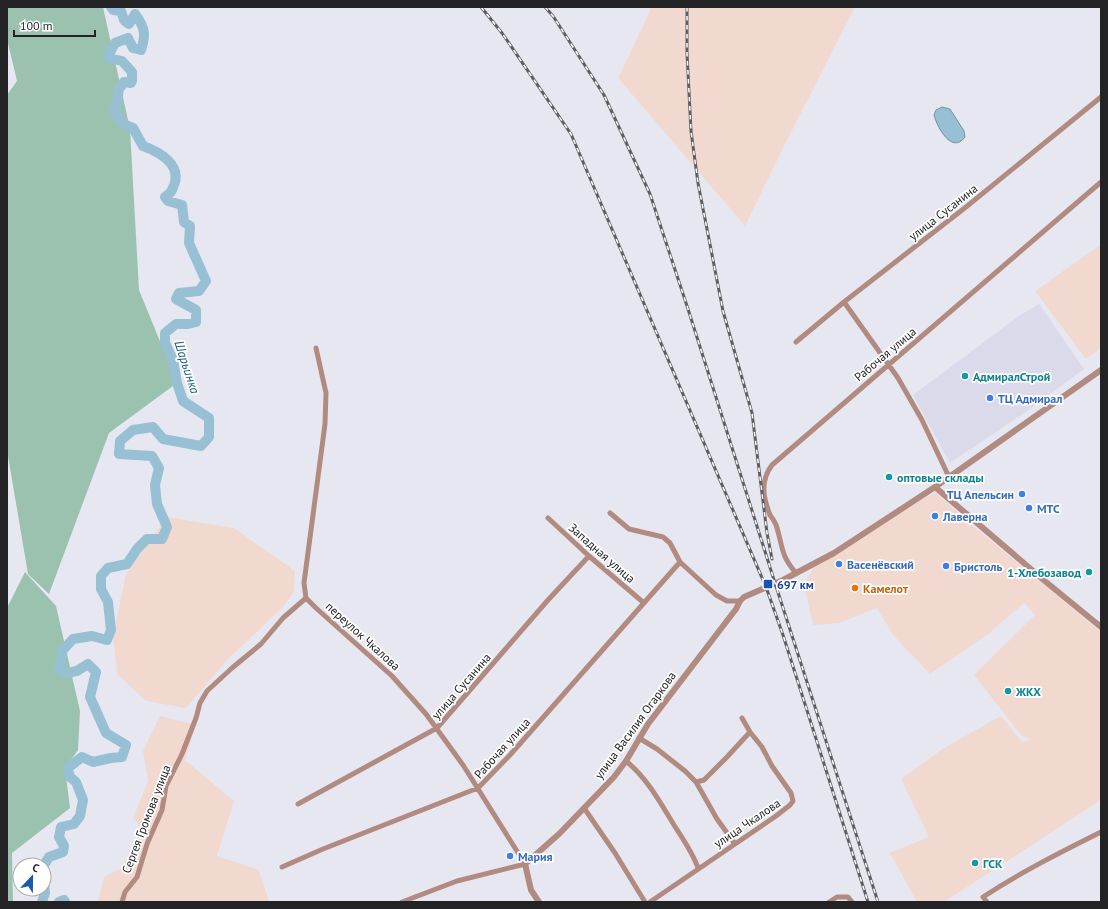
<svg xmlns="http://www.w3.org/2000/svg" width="1108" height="909" font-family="'PT Sans',sans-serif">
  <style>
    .built { fill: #dadaeb }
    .industrial { fill: #f1d9d0 }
    .forest { fill: #9bc2ae }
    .water { fill: #98c0d4; stroke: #7591a0 }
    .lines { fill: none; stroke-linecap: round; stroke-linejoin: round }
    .river { stroke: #98c0d4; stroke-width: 10 }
    .minor { stroke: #b18b80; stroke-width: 5 }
    .tertiary { stroke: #b18b80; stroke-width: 6 }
    .rail-casing { stroke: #5e5e63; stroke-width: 3 }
    .rail { stroke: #fff; stroke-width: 1.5; stroke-dasharray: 4.5; stroke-linecap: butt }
    .culture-dot { fill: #0f9aa8; stroke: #fff; stroke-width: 1.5 }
    .shop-dot { fill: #3f7fe0; stroke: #fff; stroke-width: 1.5 }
    .transit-dot { fill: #1a4fb4; stroke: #fff; stroke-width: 1.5 }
    .food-dot { fill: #e8710a; stroke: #fff; stroke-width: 1.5 }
    .labels { text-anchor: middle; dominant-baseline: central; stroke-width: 3.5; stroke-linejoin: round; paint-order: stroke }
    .street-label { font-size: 12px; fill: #232326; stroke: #fff }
    .culture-label { font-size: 12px; font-weight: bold; fill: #0d838f; stroke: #fff; text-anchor: start }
    .shop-label { font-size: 12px; font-weight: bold; fill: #366cbe; stroke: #fff; text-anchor: start }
    .transit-label { font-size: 12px; font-weight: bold; fill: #164399; stroke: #fff; text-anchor: start }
    .food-label { font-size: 12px; font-weight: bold; fill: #c56008; stroke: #fff; text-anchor: start }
    .water-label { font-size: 13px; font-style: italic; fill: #195f7c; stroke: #fff }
  </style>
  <rect width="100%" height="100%" fill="#e7e7f1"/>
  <!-- built -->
  <path class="built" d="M1039 304 1084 369 1027 411 950 463 913 395 1019 316Z"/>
  <!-- industrial -->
  <path class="industrial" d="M652 7H855L783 148 745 226 618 78Z
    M1100 245 1101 246V348L1086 359 1035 291Z
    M936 493 979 531 1101 632V800L944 902H917L890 853 929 837 901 779 944 748 1001 716 1022 742 1032 739 1022 736 974 675 1035 615 1024 603 987 635 930 674 894 636 877 608 839 623 813 625 804 584 814 567 926 497Z
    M167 517 234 528 295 571 294 592 282 608 228 659 186 708 146 701 117 674 113 637 126 574Z
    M160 716 196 725 185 760 234 801 217 856 259 870 269 902H98L104 877 122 868 142 829 133 818 148 781 143 751Z"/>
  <!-- forest -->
  <path class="forest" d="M7 7H103L130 129 139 290 177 383 109 433 49 594 28 574 7 450V95L17 81 7 39Z
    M25 572 56 606 80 711 78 750 65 768 70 808 12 853 13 902H7V608Z"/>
  <!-- water -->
  <path class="water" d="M942 107 950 109 964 131 965 137C952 155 937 127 934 115L936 110Z"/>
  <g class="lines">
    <!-- river -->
    <path class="river" d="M44 865 49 857 63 852 64 846 59 837 61 827 74 824 80 816 83 800 76 782 70 777 68 768 82 757 93 762 111 758 122 757 126 745 106 733 90 697 96 672 88 664 77 671 67 673 59 669 63 650 73 639 92 636 107 640 111 630 108 602 101 589V576L108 568 127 564 137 549 147 539H162L167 527 157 504 155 485 159 468 152 456 119 454 120 441 133 430 153 427 163 439 201 446 209 437V418L183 401 177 383 173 360 165 343V333L176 324H188L196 322V310L176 299 179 293 199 291 206 281 189 243 190 226 184 222 182 205 168 201 165 197C171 193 172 191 174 185 182 165 160 152 143 146L133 128 123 124 115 112 119 89 124 82 131 83 132 81V72L122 61 109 58V54L115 43 128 38 133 48 141 50C146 35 145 27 135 14L129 24 124 20 121 11 113 10 111 7
      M42 902 45 893 44 884
      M59 902 64 900 65 902"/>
    <!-- minor -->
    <path class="minor" d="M844 302 898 378 922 420 949 477
      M796 342 844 302 966 207 1101 97
      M316 348 326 393 325 424 304 583 306 598 316 608 392 676 426 714 463 765 525 864 457 881 402 902
      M610 513 629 529 663 537 670 543 680 562 716 595 727 601H740
      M548 518 589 556 644 603
      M796 573C781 556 783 548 777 528 776 523 773 519 770 515 763 497 760 481 772 465L1101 182
      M639 738 657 749 685 771 696 782 717 819 735 844
      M626 761C647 778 660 802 674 825 683 839 693 853 698 868
      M696 782 704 780 727 757 750 732
      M298 804 437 728 548 600 589 556
      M584 808 615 853 645 902
      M282 867 323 849 478 788 510 755 680 562
      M122 902 125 892 137 877 147 844 162 810 166 786 182 754 196 718 200 703 207 691 232 668 261 644 283 618 306 598
      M650 902 776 816 790 805 793 801 791 793 772 766 762 747 750 732 742 718
      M829 902 837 897H848L852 902
      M987 902 983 897C1021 872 1061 852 1101 832"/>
    <!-- tertiary -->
    <path class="tertiary" d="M935 487 1046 582 1101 627
      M539 902 531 890 525 864 559 834 614 777 626 761 648 724 736 609 740 601 744 597 783 580 834 553 935 487 1101 370"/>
    <!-- rail casing -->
    <g class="rail-casing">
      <path id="rail" d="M481 7 502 33 571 134 766 587 783 635 868 902
        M545 7 553 16 604 95 650 194 688 309 775 583 878 902
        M687 7V53L691 131 698 183 723 311 752 413 767 533 772 559"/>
    </g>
    <!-- rail -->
    <use href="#rail" class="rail"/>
  </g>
  <!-- markers -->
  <g class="culture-dot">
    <circle cx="965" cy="376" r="4"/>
    <circle cx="889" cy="477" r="4"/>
    <circle cx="1089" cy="572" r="4"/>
    <circle cx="1008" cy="691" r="4"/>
    <circle cx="975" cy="863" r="4"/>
  </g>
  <g class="shop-dot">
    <circle cx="990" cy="398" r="4"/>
    <circle cx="1022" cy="494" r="4"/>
    <circle cx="1029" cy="508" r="4"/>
    <circle cx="935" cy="516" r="4"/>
    <circle cx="839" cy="564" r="4"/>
    <circle cx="946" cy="566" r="4"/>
    <circle cx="510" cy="856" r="4"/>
  </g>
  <rect class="transit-dot" x="763" y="579" width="10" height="10" rx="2"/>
  <circle class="food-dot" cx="855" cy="588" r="4"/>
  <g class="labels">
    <!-- street labels -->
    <g class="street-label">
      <text transform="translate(943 212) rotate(-38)">улица Сусанина</text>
      <text transform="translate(885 354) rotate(-40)">Рабочая улица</text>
      <text transform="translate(602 553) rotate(41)">Западная улица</text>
      <text transform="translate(363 636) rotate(42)">переулок Чкалова</text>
      <text transform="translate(461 686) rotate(-49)">улица Сусанина</text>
      <text transform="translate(635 725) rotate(-54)">улица Василия Огаркова</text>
      <text transform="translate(502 748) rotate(-48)">Рабочая улица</text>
      <text transform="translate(146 819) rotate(-69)">Сергея Громова улица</text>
      <text transform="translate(747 823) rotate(-34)">улица Чкалова</text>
    </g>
    <!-- culture labels -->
    <g class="culture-label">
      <text x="973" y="376">АдмиралСтрой</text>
      <text x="897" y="477">оптовые склады</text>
      <text x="1081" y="572" text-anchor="end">1-Хлебозавод</text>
      <text x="1016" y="691">ЖКХ</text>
      <text x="983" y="863">ГСК</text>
    </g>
    <!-- shop labels -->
    <g class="shop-label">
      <text x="998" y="398">ТЦ Адмирал</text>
      <text x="1014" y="494" text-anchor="end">ТЦ Апельсин</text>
      <text x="1037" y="508">МТС</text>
      <text x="943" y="516">Лаверна</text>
      <text x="847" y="564">Васенёвский</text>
      <text x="954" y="566">Бристоль</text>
      <text x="518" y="856">Мария</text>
    </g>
    <!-- transit labels -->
    <g class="transit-label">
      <text x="777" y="584">697 км</text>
    </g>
    <!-- food labels -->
    <g class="food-label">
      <text x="863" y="588">Камелот</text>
    </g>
    <!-- water labels -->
    <g class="water-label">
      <text transform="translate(187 367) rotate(72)">Шарьинка</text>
    </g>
  </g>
  <!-- border -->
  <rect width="1108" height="909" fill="none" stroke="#232326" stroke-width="16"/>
  <!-- north arrow -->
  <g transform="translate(32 877) rotate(22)"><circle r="19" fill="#ffffff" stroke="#a7a7a8"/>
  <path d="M0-3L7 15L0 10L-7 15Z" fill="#1a58a9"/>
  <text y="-6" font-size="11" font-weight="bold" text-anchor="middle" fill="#232326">С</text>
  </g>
  <!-- scale -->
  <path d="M14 30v6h81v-6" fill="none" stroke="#232326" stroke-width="2"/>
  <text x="20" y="30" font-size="12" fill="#232326" stroke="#ffffff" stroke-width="3" paint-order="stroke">100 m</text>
</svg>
